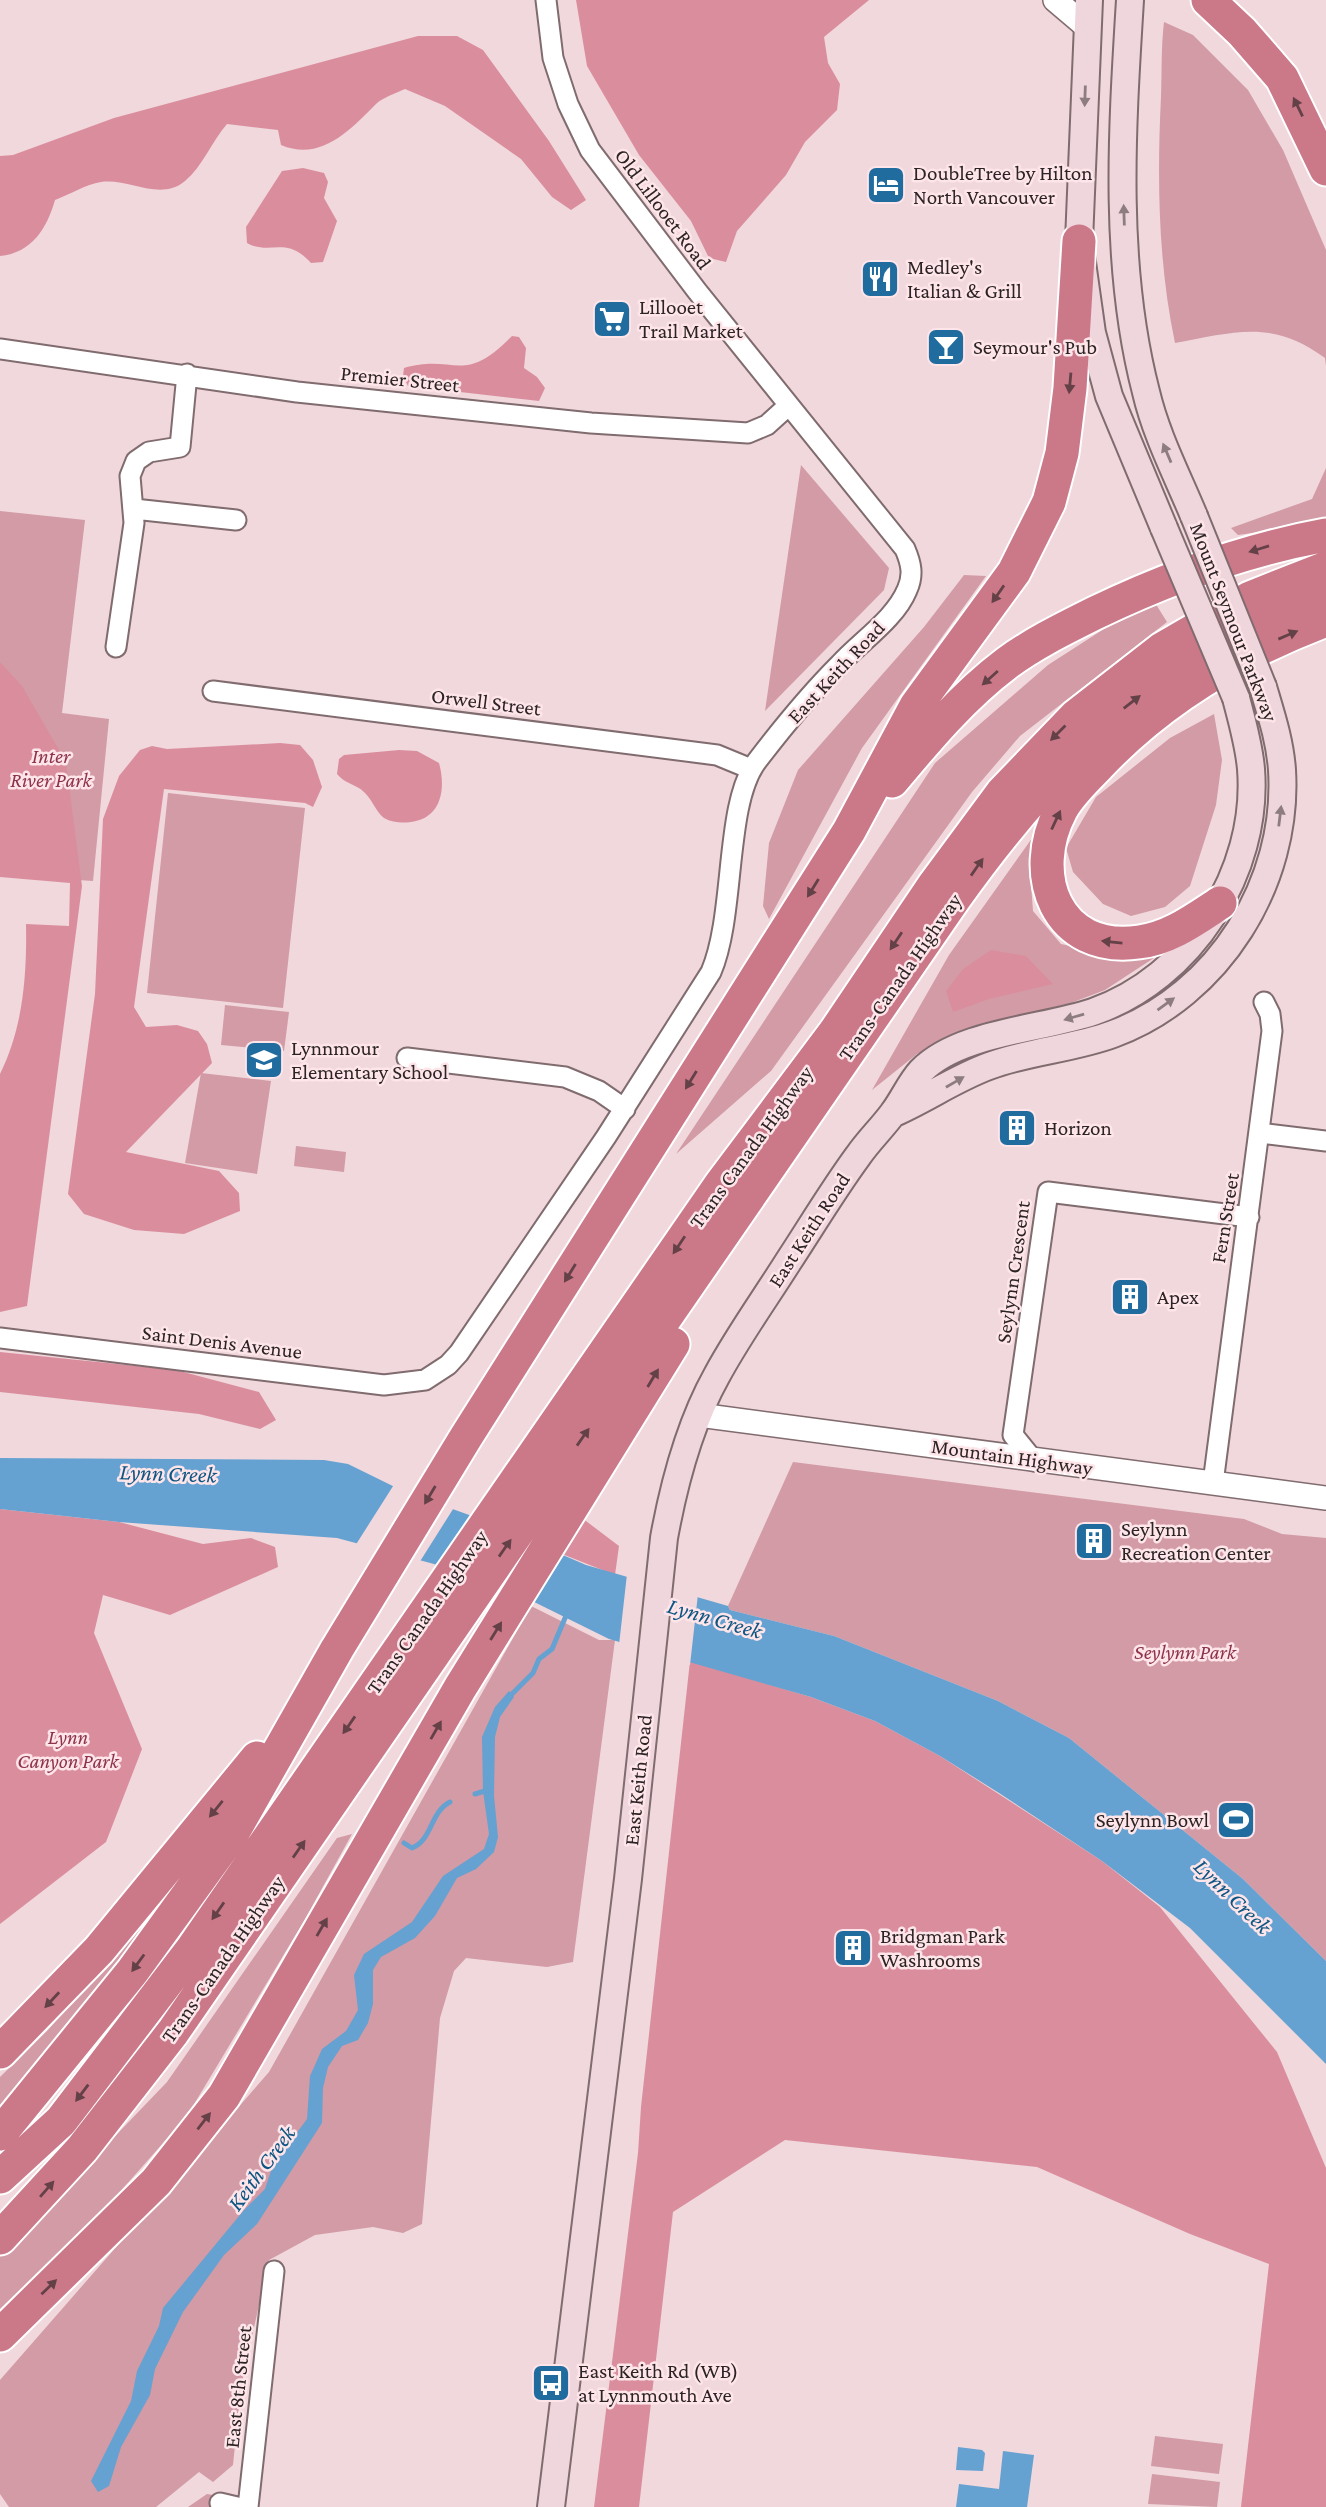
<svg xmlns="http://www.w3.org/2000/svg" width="1326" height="2507" font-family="'Crimson Pro',serif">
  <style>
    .green { fill: #d29ba5 }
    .forest { fill: #da8e9d }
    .water { fill: #65a1d1 }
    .pier { fill: #f0d8dc }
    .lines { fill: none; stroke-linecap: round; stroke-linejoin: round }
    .stream { stroke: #65a1d1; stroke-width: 5 }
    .minor-casing { stroke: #806b6f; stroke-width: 23 }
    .tertiary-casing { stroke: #806b6f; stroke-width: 26 }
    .secondary-casing { stroke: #806b6f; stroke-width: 30 }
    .motorway-casing { stroke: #fff; stroke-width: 37 }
    .minor { stroke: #fff; stroke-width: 19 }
    .tertiary { stroke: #fff; stroke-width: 23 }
    .secondary { stroke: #efd6dc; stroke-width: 26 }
    .motorway { stroke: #cb7889; stroke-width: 33 }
    .secondary-bridge-casing { stroke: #806b6f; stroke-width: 30; stroke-linecap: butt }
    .secondary-bridge { stroke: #efd6dc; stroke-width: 26 }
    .oneway { fill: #8d7c80 }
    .oneway2 { fill: #634147 }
    .labels { text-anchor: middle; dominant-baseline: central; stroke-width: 5; stroke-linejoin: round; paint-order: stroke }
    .poi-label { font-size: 21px; fill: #2b2324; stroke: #fee5e9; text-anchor: start }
    .street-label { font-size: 21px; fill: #2b2324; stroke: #fee5e9 }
    .park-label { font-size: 21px; font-style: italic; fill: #8d334b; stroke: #fee5e9 }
    .water-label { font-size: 23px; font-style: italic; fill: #0d5582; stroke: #fee5e9 }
  </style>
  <rect width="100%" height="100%" fill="#f0d8dc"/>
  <!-- green -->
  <path class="green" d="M1164 22 1193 35 1248 90 1283 150 1326 250V366L1325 358C1273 319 1235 332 1175 343 1158 262 1157 179 1161 97 1162 72 1161 47 1164 22Z
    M801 465 889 568 884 590 765 711Z
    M1326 468V523L1238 535 1231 528 1312 499Z
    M0 511 85 520 62 713 109 719 93 881 0 875Z
    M964 575 986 576 862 748 769 919 763 906 769 843 798 770 924 627Z
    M1152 598 1167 622 1020 736 972 792 771 1071 676 1154 935 763 1048 665Z
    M1214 714 1222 760 1216 805 1190 886 1165 907 1131 916 1103 904 1073 872 1066 848 1096 797 1170 738Z
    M168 793 305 808 283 1008 147 993Z
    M1040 827 1030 871 1033 911 1061 944 1099 952H1163L1105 990 1063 1006 957 1037 917 1054 872 1090 949 955Z
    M225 1005 289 1012 284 1051 221 1045Z
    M201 1073 271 1081 257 1174 185 1163Z
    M296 1146 346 1152 344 1172 294 1166Z
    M793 1462 1244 1519 1282 1534 1326 1538V1961L1243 1879 1069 1738 998 1701 834 1636 730 1610 728 1606Z
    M531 1606 599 1640H615L573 1962 547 1967 466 1958 454 1971 440 2018 422 2224 403 2233 373 2227 315 2235 269 2260 241 2386 233 2465 213 2482 199 2472 156 2507H9L0 2494V2380L269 2072Z
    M352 1834 304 1921 187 2116 103 2211 0 2314V2256L167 2082 337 1838Z
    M182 1880 0 2113V2077L47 2031Z
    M1155 2436 1223 2444 1219 2474 1151 2466Z
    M1152 2474 1220 2482 1217 2507 1148 2504Z
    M207 2494 219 2496 217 2507H188Z"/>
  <!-- forest -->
  <path class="forest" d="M576 0H869L824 37 828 63 840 84 837 110 805 142 786 175 737 231 726 262 709 258 691 221 639 155 587 66Z
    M418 36H457L483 50 549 141 586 200 571 210 552 197 521 159 445 106 405 89C396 93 382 98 376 104 350 130 321 162 281 145L278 130 227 124C212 141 203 166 185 181 160 202 129 178 101 182 86 184 69 195 55 200 47 228 32 253 0 256V156L13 155 114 118Z
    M303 168 324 173 328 182 324 198 337 221 323 262 311 263C286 235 270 256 247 243L246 227 282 171Z
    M512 336 519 337 526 348 524 368 537 377 545 388 539 401 408 386 403 376 404 368C455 353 463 387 512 336Z
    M0 662 22 686 66 762 82 886 27 1306 0 1312V1074C23 1028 27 975 26 924L69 926 70 883 0 877Z
    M280 743 300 745 313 760 322 787 313 807 305 803 164 789 134 1007 146 1027 177 1025 198 1031 207 1044 212 1063 126 1152 219 1171 239 1193 240 1211 184 1234 134 1230 84 1214 68 1194 95 994 103 819 119 776 140 750 152 746 167 749Z
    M399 750 417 751 439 763C446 788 442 818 411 822 402 823 393 823 384 818 376 812 372 799 364 792 356 784 345 784 337 774L339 759 344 755Z
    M991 950 1026 956 1053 984 989 999 953 1012 946 991 963 969Z
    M0 1352 176 1370 259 1392 276 1420 260 1429 199 1414 0 1392Z
    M0 1509 119 1522 203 1544 251 1538 275 1547 278 1567 170 1615 103 1595 94 1633 142 1749 106 1842 0 1924Z
    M582 1518 619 1546 615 1575 542 1546Z
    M690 1661 811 1697 875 1721 940 1756 1102 1861 1160 1907 1277 2052 1326 2168V2507H1241L1269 2264 1190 2234 1037 2167 785 2140 673 2212 639 2507H594L638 2153 641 2107Z"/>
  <!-- water -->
  <path class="water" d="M0 1458 324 1460 348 1464 405 1492 472 1516 586 1565 728 1606 730 1610 834 1636 998 1701 1069 1738 1243 1879 1326 1961V2064L1190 1928 1102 1861 999 1793 940 1756 875 1721 811 1697 609 1639 514 1592 434 1564 337 1538 119 1522 0 1509Z
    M509 1691 514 1697 500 1717 495 1737 494 1796 498 1837 494 1852 476 1869 457 1878 435 1916 415 1938 381 1957 373 1970V2004L368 2023 358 2040 342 2046 328 2067 323 2088 322 2123 257 2224 224 2255 183 2312 155 2369 150 2395 121 2447 109 2486 98 2492 91 2481 131 2401 137 2371 159 2326 163 2308 244 2210 265 2189 273 2165 307 2119 310 2076 315 2065 322 2049 346 2031 358 2010 354 1975 364 1954 412 1922 443 1876 484 1849 489 1834 483 1791 482 1737 495 1707Z
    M958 2447 982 2450 985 2453 983 2471 956 2470Z
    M1003 2451 1034 2455 1027 2507H956L959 2484 999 2489Z"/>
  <!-- pier -->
  <path class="pier" d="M395 1483 455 1506 419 1563 355 1546Z
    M627 1574 698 1594 690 1665 619 1645Z"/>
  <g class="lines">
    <!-- stream -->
    <path class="stream" d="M508 1698 533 1673 539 1659 552 1649 568 1611
      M475 1794 488 1790
      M404 1843 412 1848C433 1839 430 1812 450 1802"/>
    <!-- minor casing -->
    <g class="minor-casing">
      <path id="minor" d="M0 349 297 392 591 423 748 433 767 425 788 406
        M134 509 236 520
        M116 647 134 523 130 476 136 461 149 452 180 447 187 374
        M213 691 717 755 751 769
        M407 1058 565 1077 599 1091 625 1109
        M1260 1133 1326 1141
        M0 1338 384 1385 425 1380 448 1365 459 1353 606 1137 711 972C736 914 724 804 757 761 783 727 810 694 840 664 861 641 895 619 907 590 914 575 911 563 905 549L697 291 590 150 568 104 553 58 546 0
        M1034 1461 1013 1435 1048 1192 1249 1217
        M1213 1483 1272 1031 1270 1014 1264 1002
        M220 2503 237 2507
        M248 2507 274 2271"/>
    </g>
    <!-- tertiary casing -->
    <g class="tertiary-casing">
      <path id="tertiary" d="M1055 0 1088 28
        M699 1415 1326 1498"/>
    </g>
    <!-- secondary casing -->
    <g class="secondary-casing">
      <path id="secondary" d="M1089 0 1079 241 1092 333 1109 396 1164 528
        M1130 0C1122 129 1113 265 1146 392 1156 435 1177 475 1194 516
        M894 1113C926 1099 956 1078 989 1066 1029 1051 1073 1049 1113 1034 1219 995 1289 882 1282 770 1280 741 1271 714 1263 687
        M551 2507 628 1879 664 1538C674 1483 689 1425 717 1375 738 1336 764 1300 788 1262 811 1227 833 1190 858 1156 869 1140 882 1128 893 1113 903 1100 910 1083 921 1071 959 1032 1043 1029 1093 1012 1191 978 1259 872 1251 769 1249 745 1242 721 1236 698"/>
    </g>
    <!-- motorway casing -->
    <g class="motorway-casing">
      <path id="motorway" d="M1208 0 1242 32 1282 78 1326 169
        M892 781C927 739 963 696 1007 663 1034 643 1065 628 1095 613 1170 577 1244 550 1326 535
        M1220 903C1194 920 1170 938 1139 942 1056 954 1027 874 1061 810 1070 793 1086 779 1099 765 1162 699 1241 652 1326 620
        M0 2052 99 1950 257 1758
        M0 2134 132 1972 232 1834 337 1649 466 1437 849 831 916 706 1014 572 1049 502 1062 453 1070 388 1079 241
        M0 2177 61 2121 193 1948 721 1184 835 1032 934 885 1002 793 1076 716 1162 649 1250 598 1326 568
        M0 2238 82 2149 173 2032 954 899C1054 758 1160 655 1326 594
        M0 2335 156 2182 224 2096 460 1688 673 1344"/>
    </g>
    <!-- minor -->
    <use href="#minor" class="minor"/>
    <!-- tertiary -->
    <use href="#tertiary" class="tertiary"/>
    <!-- secondary -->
    <use href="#secondary" class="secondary"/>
    <!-- motorway -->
    <use href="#motorway" class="motorway"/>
    <!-- secondary-bridge casing -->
    <g class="secondary-bridge-casing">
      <path id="secondary-bridge" d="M1194 516 1263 687
        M1164 528 1236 698"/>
    </g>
    <!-- secondary-bridge -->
    <use href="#secondary-bridge" class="secondary-bridge"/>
  </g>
  <!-- one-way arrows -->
  <defs><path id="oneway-solid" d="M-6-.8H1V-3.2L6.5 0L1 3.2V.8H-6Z" transform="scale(1.75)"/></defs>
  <g class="oneway">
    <use href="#oneway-solid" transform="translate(1085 96) rotate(92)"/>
    <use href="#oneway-solid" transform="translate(1124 215) rotate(-92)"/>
    <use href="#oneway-solid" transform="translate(1167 453) rotate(-113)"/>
    <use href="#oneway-solid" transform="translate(1280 816) rotate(-83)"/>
    <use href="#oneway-solid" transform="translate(1166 1004) rotate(-36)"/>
    <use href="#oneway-solid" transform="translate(1074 1017) rotate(164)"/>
    <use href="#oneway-solid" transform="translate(955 1082) rotate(-30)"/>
  </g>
  <g class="oneway2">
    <use href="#oneway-solid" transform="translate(1298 107) rotate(-116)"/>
    <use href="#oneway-solid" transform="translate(1070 383) rotate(95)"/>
    <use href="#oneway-solid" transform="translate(1259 549) rotate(163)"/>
    <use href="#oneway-solid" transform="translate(998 594) rotate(125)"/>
    <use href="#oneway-solid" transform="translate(1288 635) rotate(-23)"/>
    <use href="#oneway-solid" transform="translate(990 678) rotate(138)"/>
    <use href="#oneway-solid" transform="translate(1132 702) rotate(-38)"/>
    <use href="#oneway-solid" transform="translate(1058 733) rotate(135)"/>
    <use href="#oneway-solid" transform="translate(1056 820) rotate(-65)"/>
    <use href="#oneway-solid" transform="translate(977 867) rotate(-55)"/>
    <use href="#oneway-solid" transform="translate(813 888) rotate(122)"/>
    <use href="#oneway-solid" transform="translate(896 941) rotate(124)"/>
    <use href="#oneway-solid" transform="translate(1112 942) rotate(-174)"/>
    <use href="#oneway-solid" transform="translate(691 1080) rotate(122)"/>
    <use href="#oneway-solid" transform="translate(679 1245) rotate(124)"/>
    <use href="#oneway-solid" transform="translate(570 1273) rotate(122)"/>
    <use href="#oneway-solid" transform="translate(653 1378) rotate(-59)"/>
    <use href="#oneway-solid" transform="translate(583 1437) rotate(-55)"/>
    <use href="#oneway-solid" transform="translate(430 1495) rotate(121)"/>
    <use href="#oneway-solid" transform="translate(505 1548) rotate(-55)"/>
    <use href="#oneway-solid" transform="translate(496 1631) rotate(-58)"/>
    <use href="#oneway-solid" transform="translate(349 1725) rotate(125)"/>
    <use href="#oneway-solid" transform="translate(436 1730) rotate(-60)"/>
    <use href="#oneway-solid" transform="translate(216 1809) rotate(129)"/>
    <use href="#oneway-solid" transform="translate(299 1849) rotate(-55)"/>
    <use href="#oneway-solid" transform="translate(218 1911) rotate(125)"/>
    <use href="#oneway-solid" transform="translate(322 1927) rotate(-60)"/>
    <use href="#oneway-solid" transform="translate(138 1963) rotate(126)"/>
    <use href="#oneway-solid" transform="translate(52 2000) rotate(133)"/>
    <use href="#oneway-solid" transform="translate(82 2093) rotate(127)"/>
    <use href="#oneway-solid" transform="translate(204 2121) rotate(-52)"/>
    <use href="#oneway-solid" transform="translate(47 2189) rotate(-49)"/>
    <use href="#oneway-solid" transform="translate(49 2287) rotate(-44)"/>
  </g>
  <!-- icons -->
  <defs>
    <g id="hotel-square" transform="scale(2.0125)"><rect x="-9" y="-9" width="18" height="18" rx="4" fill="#216c9f" stroke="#fee5e9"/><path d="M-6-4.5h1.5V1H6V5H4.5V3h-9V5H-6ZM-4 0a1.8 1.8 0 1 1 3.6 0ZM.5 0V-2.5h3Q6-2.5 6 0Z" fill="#fff"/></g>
    <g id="restaurant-square" transform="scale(2.0125)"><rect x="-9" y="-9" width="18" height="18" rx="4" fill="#216c9f" stroke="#fee5e9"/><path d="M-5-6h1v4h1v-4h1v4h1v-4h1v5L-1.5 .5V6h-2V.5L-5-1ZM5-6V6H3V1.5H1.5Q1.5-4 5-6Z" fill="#fff"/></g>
    <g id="supermarket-square" transform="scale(2.0125)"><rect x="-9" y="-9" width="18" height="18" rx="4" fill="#216c9f" stroke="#fee5e9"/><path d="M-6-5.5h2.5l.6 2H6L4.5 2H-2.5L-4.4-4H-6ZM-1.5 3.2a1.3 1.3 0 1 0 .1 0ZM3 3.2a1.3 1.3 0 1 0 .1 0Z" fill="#fff"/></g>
    <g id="bar-square" transform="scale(2.0125)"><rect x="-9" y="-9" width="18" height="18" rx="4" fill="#216c9f" stroke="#fee5e9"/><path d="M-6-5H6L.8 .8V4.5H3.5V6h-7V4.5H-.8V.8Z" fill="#fff"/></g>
    <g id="school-square" transform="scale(2.0125)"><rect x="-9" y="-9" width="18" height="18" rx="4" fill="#216c9f" stroke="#fee5e9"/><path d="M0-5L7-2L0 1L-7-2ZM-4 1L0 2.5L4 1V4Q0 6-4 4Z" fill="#fff"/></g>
    <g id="building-square" transform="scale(2.0125)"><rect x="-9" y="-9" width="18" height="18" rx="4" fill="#216c9f" stroke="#fee5e9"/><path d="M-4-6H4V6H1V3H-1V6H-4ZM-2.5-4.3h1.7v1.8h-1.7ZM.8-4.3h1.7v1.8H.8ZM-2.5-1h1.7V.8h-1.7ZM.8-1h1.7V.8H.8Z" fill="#fff"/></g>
    <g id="stadium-square" transform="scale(2.0125)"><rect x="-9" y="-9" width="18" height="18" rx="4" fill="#216c9f" stroke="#fee5e9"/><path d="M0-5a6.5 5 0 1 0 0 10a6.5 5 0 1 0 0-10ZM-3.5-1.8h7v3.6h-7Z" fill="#fff"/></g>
    <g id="bus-square" transform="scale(2.0125)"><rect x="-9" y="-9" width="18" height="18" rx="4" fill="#216c9f" stroke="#fee5e9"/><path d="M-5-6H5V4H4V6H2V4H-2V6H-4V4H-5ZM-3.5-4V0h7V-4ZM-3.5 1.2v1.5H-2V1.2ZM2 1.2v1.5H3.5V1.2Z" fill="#fff"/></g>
  </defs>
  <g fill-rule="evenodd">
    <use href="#hotel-square" x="886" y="185"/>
    <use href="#restaurant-square" x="880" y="279"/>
    <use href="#supermarket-square" x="612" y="319"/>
    <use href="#bar-square" x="946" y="347"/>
    <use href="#school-square" x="264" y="1060"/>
    <use href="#building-square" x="1017" y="1128"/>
    <use href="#building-square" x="1130" y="1297"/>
    <use href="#building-square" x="1094" y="1541"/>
    <use href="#stadium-square" x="1236" y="1820"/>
    <use href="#building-square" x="853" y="1948"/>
    <use href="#bus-square" x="551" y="2383"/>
  </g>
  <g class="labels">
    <!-- poi labels -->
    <g class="poi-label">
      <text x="913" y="173">DoubleTree by Hilton<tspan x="913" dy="24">North Vancouver</tspan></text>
      <text x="907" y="267">Medley's<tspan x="907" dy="24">Italian &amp; Grill</tspan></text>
      <text x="639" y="307">Lillooet<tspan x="639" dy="24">Trail Market</tspan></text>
      <text x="973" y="347">Seymour's Pub</text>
      <text x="291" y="1048">Lynnmour<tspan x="291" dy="24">Elementary School</tspan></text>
      <text x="1044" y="1128">Horizon</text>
      <text x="1157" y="1297">Apex</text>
      <text x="1121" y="1529">Seylynn<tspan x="1121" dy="24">Recreation Center</tspan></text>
      <text x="1209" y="1820" text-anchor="end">Seylynn Bowl</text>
      <text x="880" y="1936">Bridgman Park<tspan x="880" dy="24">Washrooms</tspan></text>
      <text x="578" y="2371">East Keith Rd (WB)<tspan x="578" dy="24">at Lynnmouth Ave</tspan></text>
    </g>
    <!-- street labels -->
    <g class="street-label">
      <text transform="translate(663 209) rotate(53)">Old Lillooet Road</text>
      <text transform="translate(400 379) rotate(6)">Premier Street</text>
      <text transform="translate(1234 622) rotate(69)">Mount Seymour Parkway</text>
      <text transform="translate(836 672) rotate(-47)">East Keith Road</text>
      <text transform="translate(486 702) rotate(7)">Orwell Street</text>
      <text transform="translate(900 977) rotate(-55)">Trans-Canada Highway</text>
      <text transform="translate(751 1147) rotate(-54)">Trans Canada Highway</text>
      <text transform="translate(1225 1218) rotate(-81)">Fern Street</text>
      <text transform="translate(809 1230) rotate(-57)">East Keith Road</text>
      <text transform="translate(1013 1272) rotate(-82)">Seylynn Crescent</text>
      <text transform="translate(222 1342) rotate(7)">Saint Denis Avenue</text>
      <text transform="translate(1012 1457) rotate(8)">Mountain Highway</text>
      <text transform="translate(427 1612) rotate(-55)">Trans Canada Highway</text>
      <text transform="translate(638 1780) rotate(-84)">East Keith Road</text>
      <text transform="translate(223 1959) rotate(-55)">Trans-Canada Highway</text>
      <text transform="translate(238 2387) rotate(-84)">East 8th Street</text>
    </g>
    <!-- park labels -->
    <g class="park-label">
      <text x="51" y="756">Inter<tspan x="51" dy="24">River Park</tspan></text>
      <text x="1185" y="1652">Seylynn Park</text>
      <text x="68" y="1737">Lynn<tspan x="68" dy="24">Canyon Park</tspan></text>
    </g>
    <!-- water labels -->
    <g class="water-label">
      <text transform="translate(168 1473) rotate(2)">Lynn Creek</text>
      <text transform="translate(715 1618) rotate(16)">Lynn Creek</text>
      <text transform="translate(1233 1896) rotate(44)">Lynn Creek</text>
      <text transform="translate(261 2168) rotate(-54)">Keith Creek</text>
    </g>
  </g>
</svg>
